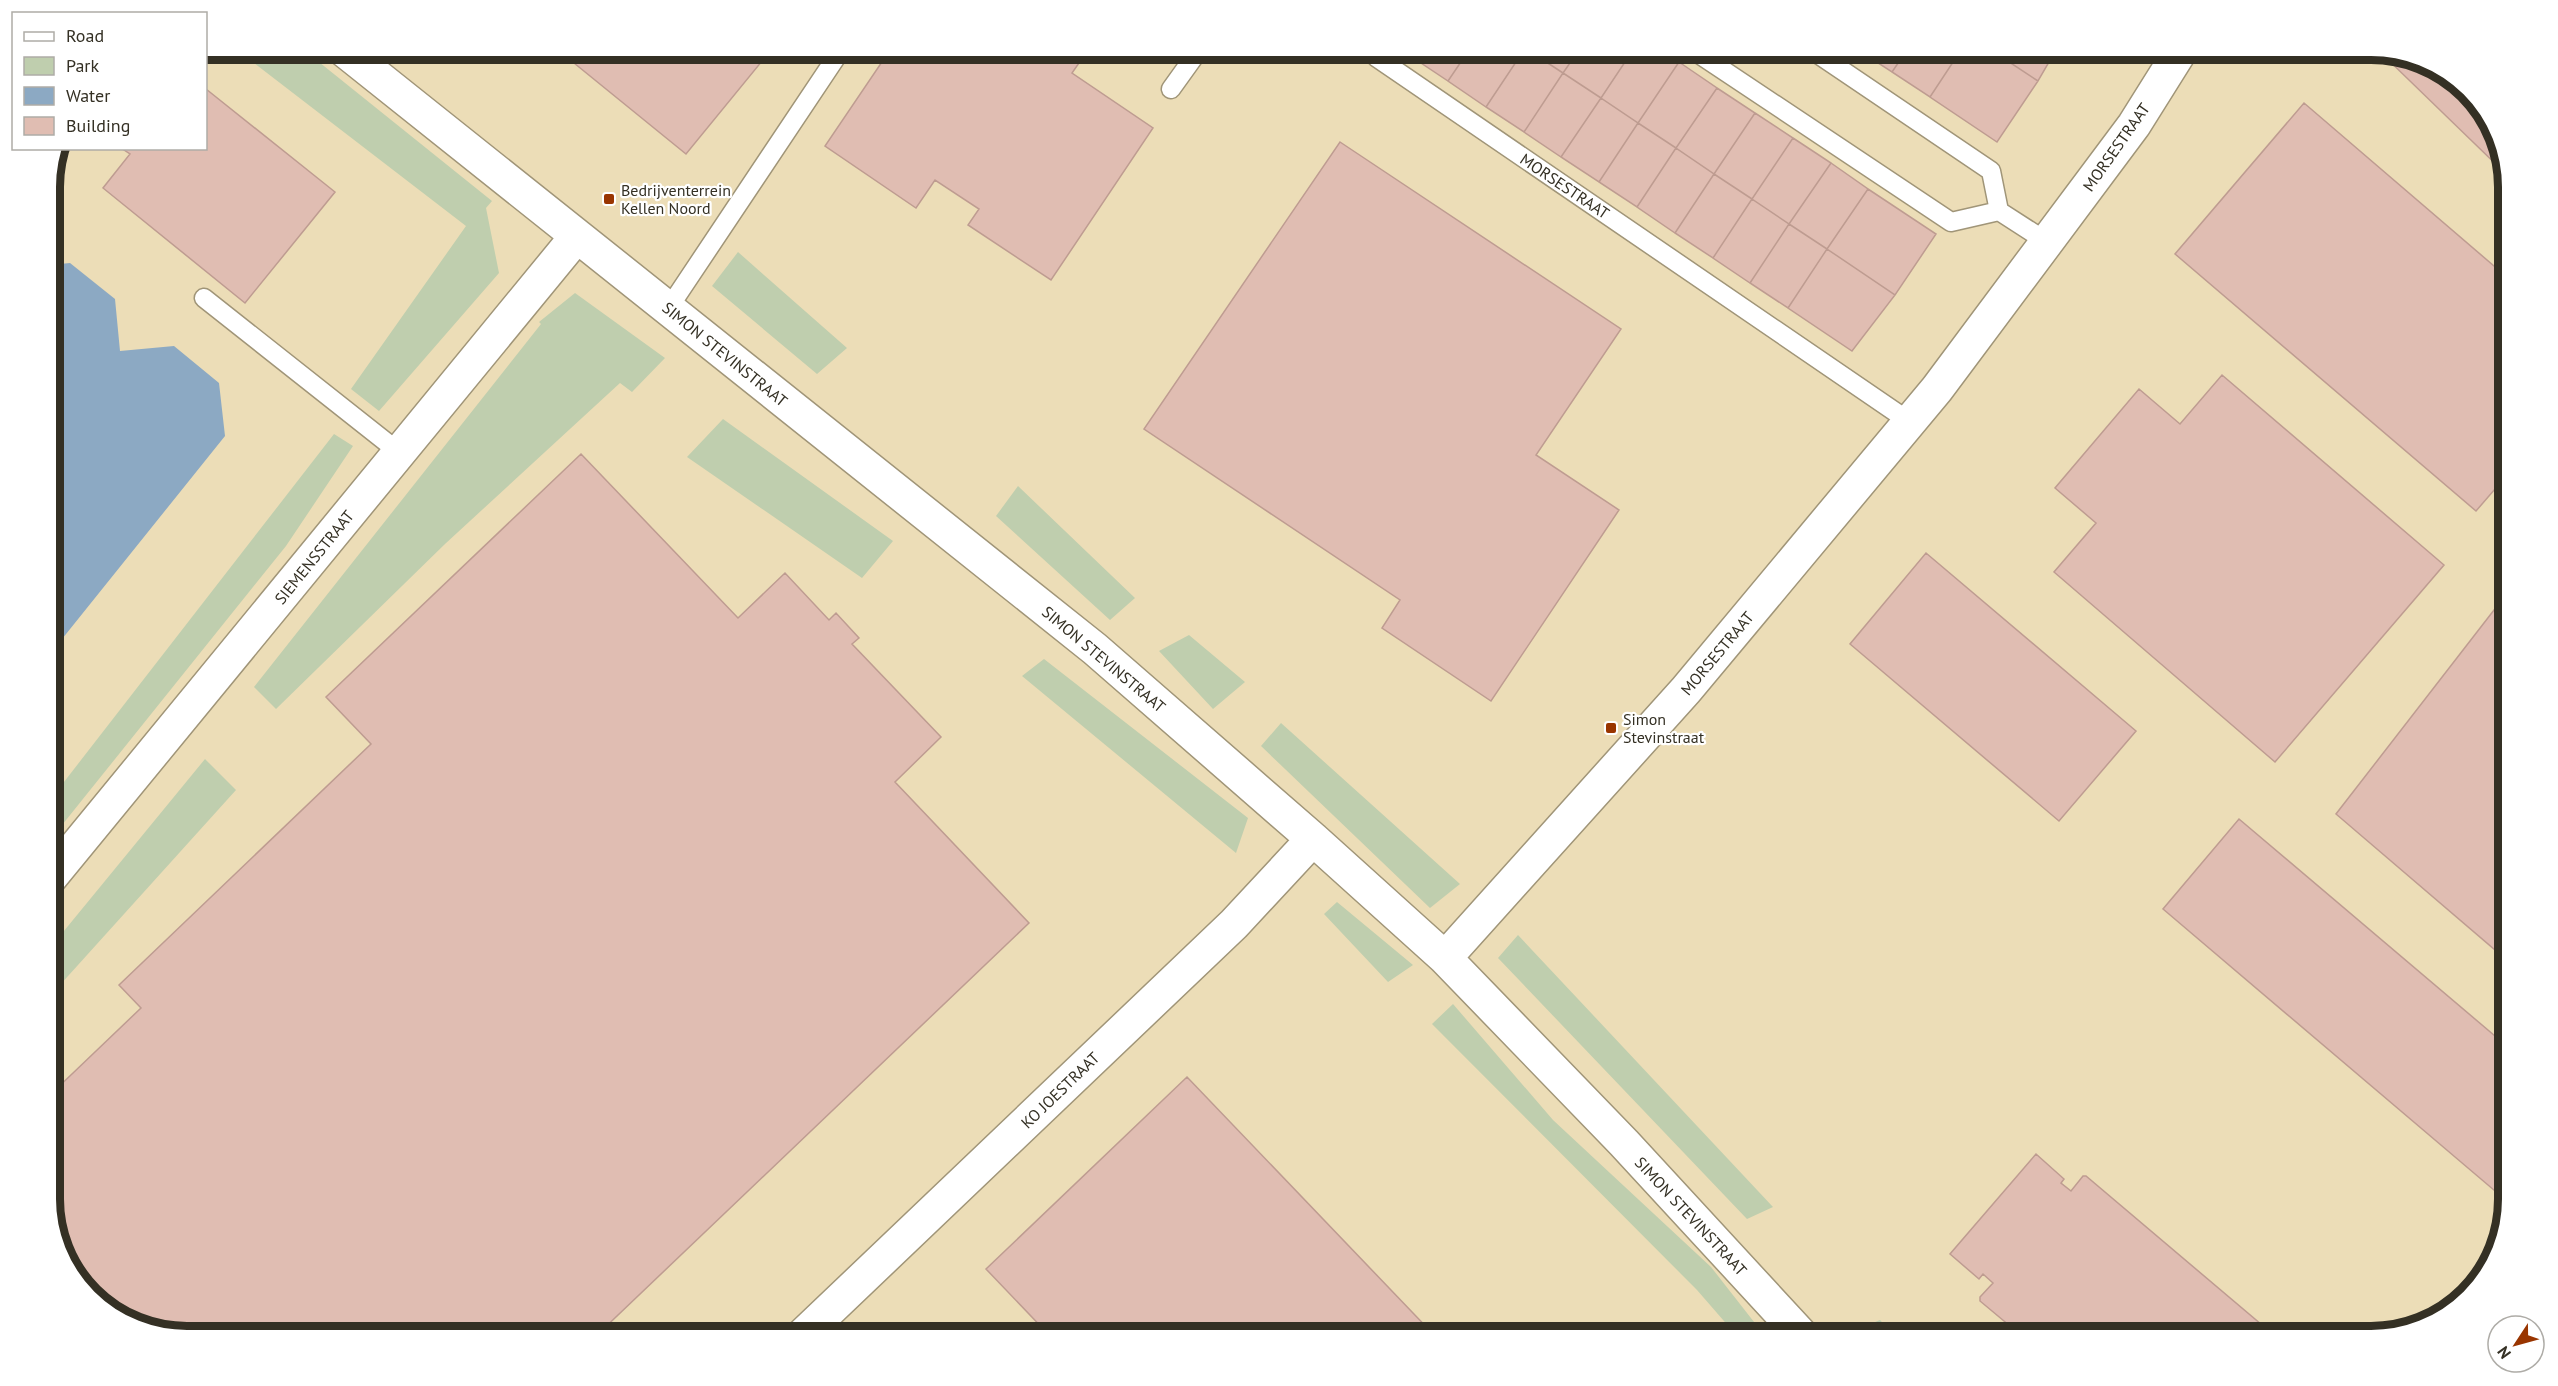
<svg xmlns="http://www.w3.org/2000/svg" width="2558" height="1386" font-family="'PT Sans',sans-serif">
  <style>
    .built { fill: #ecddb7 }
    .green { fill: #bfceae }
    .water { fill: #8ca9c3 }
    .building { fill: #e0bdb2; stroke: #be9c91; stroke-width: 1.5 }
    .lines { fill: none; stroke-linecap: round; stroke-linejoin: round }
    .lane-casing { stroke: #a09578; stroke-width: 21 }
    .street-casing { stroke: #a09578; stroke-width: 36 }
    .lane { stroke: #fff; stroke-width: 18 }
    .street { stroke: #fff; stroke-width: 33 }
    .poi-dot { fill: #993500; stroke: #fff; stroke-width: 2 }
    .labels { text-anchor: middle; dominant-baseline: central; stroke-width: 4.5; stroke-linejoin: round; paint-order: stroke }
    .street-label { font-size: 16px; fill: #343024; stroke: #fff }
    .poi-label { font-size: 16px; fill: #343024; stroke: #fff; text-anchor: start }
    .rim { fill: none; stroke: #343024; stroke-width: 8 }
  </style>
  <rect width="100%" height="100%" fill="#f5e9ca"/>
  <!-- built -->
  <path class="built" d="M206 50H2371L2432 64 2486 111 2508 178V1199L2494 1260 2440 1318 2372 1336H187L126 1322 73 1276 50 1209V178L57 149 206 148Z"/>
  <!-- green -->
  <path class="green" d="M237 50H304L492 201 486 208 499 273 379 411 351 389 466 226Z
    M738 252 847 348 817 374 712 286Z
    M575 293 665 358 632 392 620 383 445 544 276 709 254 687 541 324 539 322Z
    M723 419 893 541 862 578 687 457Z
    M334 434 353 446 286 546 50 840V800Z
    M1018 486 1135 598 1110 620 996 516Z
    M1189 635 1245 682 1213 709 1159 651Z
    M1044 659 1248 818 1236 853 1022 676Z
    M1281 723 1460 884 1430 908 1261 746Z
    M205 759 236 790 50 996V948Z
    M1337 902 1413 965 1388 982 1324 914Z
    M1518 935 1773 1207 1747 1219 1498 958Z
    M1453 1004 1553 1120 1711 1267 1765 1336H1737L1697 1290 1432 1024Z
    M1880 1320 1895 1336H1852L1849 1333Z"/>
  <!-- water -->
  <path class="water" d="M70 263 115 299 120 351 174 346 219 383 225 436 50 654V265Z"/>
  <!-- building -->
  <path class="building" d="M567 50H771L686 154 574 63 578 59Z
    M890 50H1088L1072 73 1153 128 1051 280 968 225 979 209 935 180 916 208 825 146Z
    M1412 50H1469L1448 81 1409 55Z
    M1469 50H1524L1486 107 1448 81Z
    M1524 50H1528L1563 73 1524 132 1486 107Z
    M1528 50H1579L1563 73Z
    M1579 50H1633L1601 98 1563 73Z
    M1633 50H1661L1679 62 1638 123 1601 98Z
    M1858 50H1907L1892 72Z
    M1907 50H1961L1930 97 1892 72Z
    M1961 50H1991L2038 81 1997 142 1930 97Z
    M1991 50H2056L2038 81Z
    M2379 51 2432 64 2486 111 2507 175Z
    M1679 62 1717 88 1676 148 1638 123Z
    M1563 73 1601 98 1561 157 1524 132Z
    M1717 88 1755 113 1714 174 1676 148Z
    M206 89 335 192 245 303 103 188 130 154 121 148H206Z
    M1601 98 1638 123 1599 182 1561 157Z
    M2304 103 2508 278V474L2476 511 2175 254Z
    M1755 113 1793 138 1752 199 1714 174Z
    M1638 123 1676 148 1637 207 1599 182Z
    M1793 138 1831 163 1789 224 1752 199Z
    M1340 142 1621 329 1536 455 1619 510 1491 701 1382 628 1400 600 1144 429Z
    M1676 148 1714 174 1675 233 1637 207Z
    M1831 163 1868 189 1827 249 1789 224Z
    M1714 174 1752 199 1713 258 1675 233Z
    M1868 189 1936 234 1895 295 1827 249Z
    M1752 199 1789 224 1750 283 1713 258Z
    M1789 224 1827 249 1788 308 1750 283Z
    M1827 249 1895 295 1852 351 1788 308Z
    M2222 375 2444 565 2275 762 2054 572 2096 523 2055 488 2139 389 2180 424Z
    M581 454 738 618 785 573 829 620 836 613 859 638 852 644 941 737 895 782 1029 923 596 1336H187L126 1322 73 1276 50 1209V1095L141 1008 119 985 371 744 326 697Z
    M1926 553 2136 731 2059 821 1850 644Z
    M2508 592V961L2336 814Z
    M2239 819 2508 1047V1202L2163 909Z
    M1187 1077 1435 1336H1050L986 1269Z
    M2036 1154 2064 1179 2061 1183 2071 1191 2083 1176H2086L2275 1336H2022L1980 1301V1297L1993 1283 1983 1274 1979 1279 1950 1254Z"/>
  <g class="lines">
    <!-- lane casing -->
    <g class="lane-casing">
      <path id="lane" d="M1380 50 1376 57 1910 422
        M1693 50 1951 222 1999 211 2047 242
        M1812 50 1991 171 1999 211
        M1171 89 1199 50
        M204 298 400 453
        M668 309 841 50"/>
    </g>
    <!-- street casing -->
    <g class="street-casing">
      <path id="street" d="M344 50 1095 649 1313 839 1445 958 1624 1143 1802 1336
        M50 878 577 236
        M1445 958 1686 690 1937 389 2134 125 2181 50
        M802 1336 1234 924 1313 839"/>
    </g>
    <!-- lane -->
    <use href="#lane" class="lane"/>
    <!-- street -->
    <use href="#street" class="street"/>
  </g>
  <!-- markers -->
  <g class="poi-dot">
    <rect x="603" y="193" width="12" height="12" rx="3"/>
    <rect x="1605" y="722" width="12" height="12" rx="3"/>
  </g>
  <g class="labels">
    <!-- street labels -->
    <g class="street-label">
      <text transform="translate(2116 147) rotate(-55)">MORSESTRAAT</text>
      <text transform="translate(1565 186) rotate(34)">MORSESTRAAT</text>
      <text transform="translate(725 354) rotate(39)">SIMON STEVINSTRAAT</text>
      <text transform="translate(314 557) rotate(-51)">SIEMENSSTRAAT</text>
      <text transform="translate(1717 653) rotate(-50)">MORSESTRAAT</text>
      <text transform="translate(1104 659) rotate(40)">SIMON STEVINSTRAAT</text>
      <text transform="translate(1060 1090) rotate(-44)">KO JOESTRAAT</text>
      <text transform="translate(1691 1216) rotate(47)">SIMON STEVINSTRAAT</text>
    </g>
    <!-- poi labels -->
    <g class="poi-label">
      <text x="621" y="190">Bedrijventerrein<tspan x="621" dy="18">Kellen Noord</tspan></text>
      <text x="1623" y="719">Simon<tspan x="1623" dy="18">Stevinstraat</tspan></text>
    </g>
  </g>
  <!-- crop -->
  <path d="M0 0H2558V1386H0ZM187 60H2371A127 127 0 0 1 2498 187V1199A127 127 0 0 1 2371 1326H187A127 127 0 0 1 60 1199V187A127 127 0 0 1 187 60Z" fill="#fff" fill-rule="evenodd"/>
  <path class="rim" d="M187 60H2371A127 127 0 0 1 2498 187V1199A127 127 0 0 1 2371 1326H187A127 127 0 0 1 60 1199V187A127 127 0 0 1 187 60Z"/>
  <!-- legend -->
  <rect x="12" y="12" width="195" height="138" fill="#ffffff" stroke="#aeaca7" stroke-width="1.5"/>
  <rect x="24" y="32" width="30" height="9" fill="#ffffff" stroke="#aeaca7" stroke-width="1.5"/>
  <text x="66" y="42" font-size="18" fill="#343024">Road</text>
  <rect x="24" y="57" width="30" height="18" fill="#bfceae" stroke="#aeaca7" stroke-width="1.5"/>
  <text x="66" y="72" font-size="18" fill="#343024">Park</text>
  <rect x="24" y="87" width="30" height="18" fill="#8ca9c3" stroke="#aeaca7" stroke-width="1.5"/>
  <text x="66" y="102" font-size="18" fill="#343024">Water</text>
  <rect x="24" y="117" width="30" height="18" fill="#e0bdb2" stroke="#aeaca7" stroke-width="1.5"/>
  <text x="66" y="132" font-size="18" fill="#343024">Building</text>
  <!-- north arrow -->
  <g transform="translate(2516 1344) rotate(234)"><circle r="28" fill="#ffffff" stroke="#aeaca7" stroke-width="1.5"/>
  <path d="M0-4.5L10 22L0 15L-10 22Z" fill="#993500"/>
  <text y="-9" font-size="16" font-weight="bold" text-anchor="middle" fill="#343024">N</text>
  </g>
</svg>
